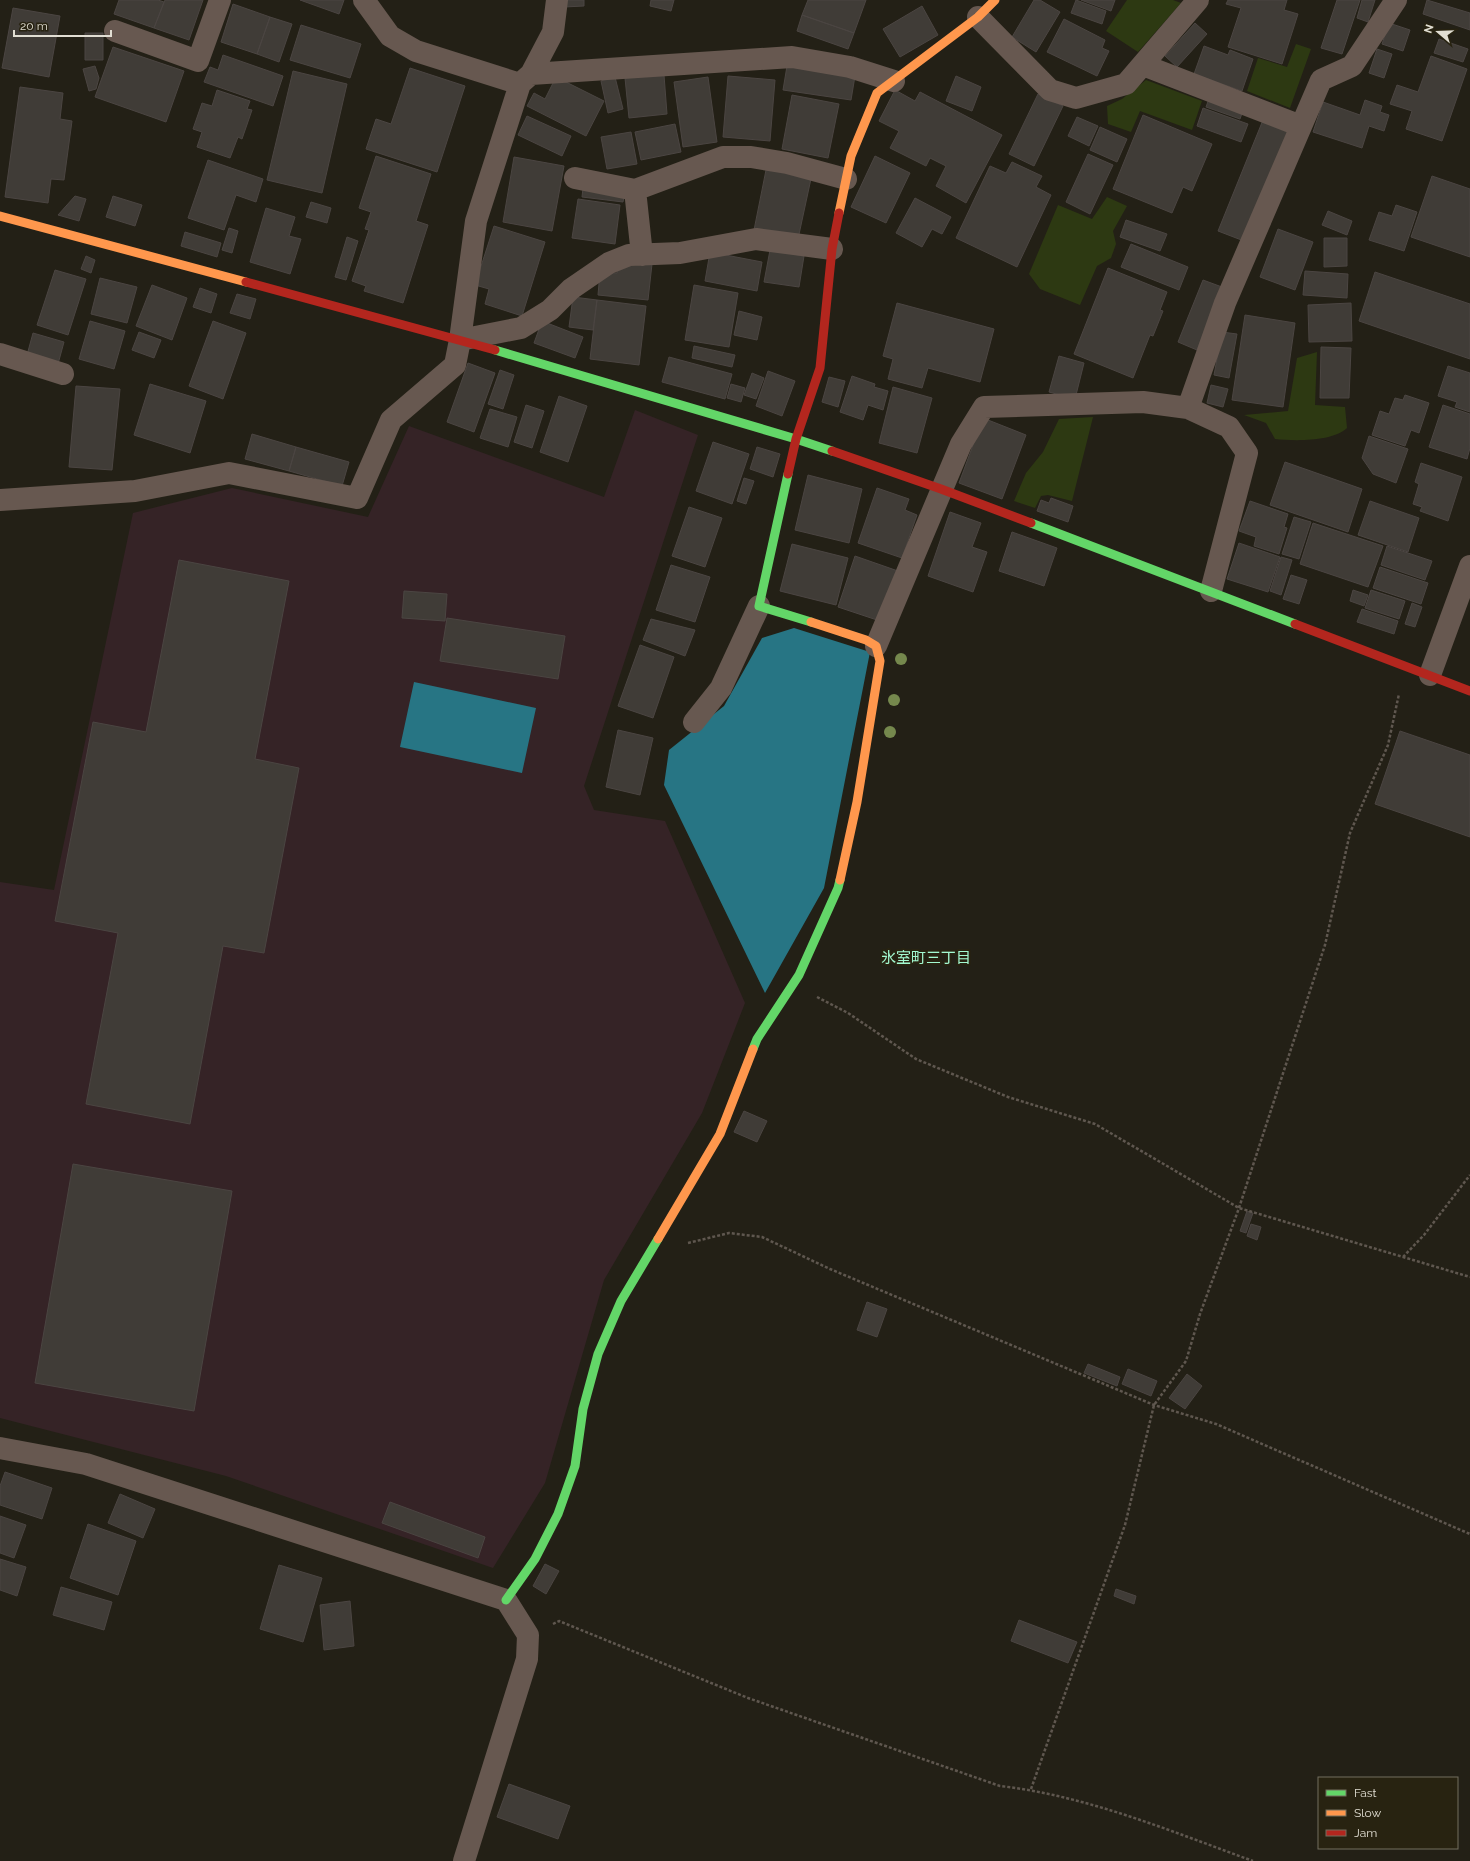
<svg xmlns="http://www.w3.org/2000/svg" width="1470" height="1861" font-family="Raleway,'Noto Sans JP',sans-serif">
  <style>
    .education { fill: #352326 }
    .green { fill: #2d3912 }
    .water { fill: #277584 }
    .building { fill: #403c37; stroke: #4b4542 }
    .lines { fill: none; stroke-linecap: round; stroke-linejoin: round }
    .path { stroke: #5f574f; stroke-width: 2.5; stroke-dasharray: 3 2; stroke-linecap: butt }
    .street { stroke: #675850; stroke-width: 22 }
    .fast { stroke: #63d668; stroke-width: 9 }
    .slow { stroke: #ff974d; stroke-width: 9 }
    .jam { stroke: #b3261e; stroke-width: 9 }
    .tree { fill: #75884d }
    .labels { text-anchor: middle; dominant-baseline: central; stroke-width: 4; stroke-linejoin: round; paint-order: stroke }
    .neighbourhood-label { font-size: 15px; fill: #a3f9d1; stroke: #282311 }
  </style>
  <rect width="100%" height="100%" fill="#232016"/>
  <!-- education -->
  <path class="education" d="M635 410 698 435 584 786 594 810 665 821 745 1003 702 1113 604 1280 545 1483 493 1568 226 1476 0 1418V882L54 890 133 513 232 488 368 517 409 426 604 497Z"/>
  <!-- green -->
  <path class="green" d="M1127 0H1173L1181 3 1138 52 1106 31Z
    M1296 44 1311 49 1290 108 1247 91 1258 58 1287 67Z
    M1146 80 1202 101 1192 130 1140 111 1131 132 1108 124 1107 106 1122 99Z
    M1107 197 1127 206 1113 231 1116 244 1111 258 1097 266 1080 305 1040 289 1029 274 1058 205 1092 219Z
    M1317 352 1315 405 1345 407 1347 428C1332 442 1294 441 1275 439L1266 423 1244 415 1288 411 1297 358Z
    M1093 417 1072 501 1048 495 1041 496 1035 508 1014 501 1026 473 1043 452 1059 419Z"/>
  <!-- water -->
  <path class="water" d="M794 628 870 652 824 888 765 993 664 785 669 750 724 706 762 638Z
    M414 682 536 708 522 773 400 747Z"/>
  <!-- building -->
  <path class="building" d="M119 0H158L164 2 154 28 114 14Z
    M165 0H203L189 40 154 28Z
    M300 0H344L339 14Z
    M563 0H584V6L564 7Z
    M651 0H674L671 11 650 6Z
    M808 0H866L854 33 802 15Z
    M1034 0H1040L1060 12 1036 52 1012 37Z
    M1076 0 1106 11 1102 24 1071 13Z
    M1081 0H1115L1111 11Z
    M1228 0H1287L1284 10 1298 14 1282 64 1228 47 1241 8 1226 4Z
    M1337 0H1360L1342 54 1321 48Z
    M1362 0H1375L1368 22 1357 18Z
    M1427 0 1470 13V30L1423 14Z
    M233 4 270 17 257 54 221 42Z
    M922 6 938 35 900 57 883 29Z
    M13 8 60 16 49 77 2 68Z
    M802 15 854 33 848 49 797 31Z
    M270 17 292 24 279 62 257 54Z
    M1064 19 1105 40 1102 48 1109 51 1097 76 1047 52Z
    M1195 23 1207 34 1177 67 1165 56Z
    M1389 23 1410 30 1403 51 1382 44Z
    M301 25 361 44 350 78 290 60Z
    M85 33H103V60H85Z
    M1439 39 1468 49 1463 62 1434 53Z
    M1204 46 1228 55 1230 50 1253 59 1242 91 1194 74Z
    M113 47 184 71 166 122 95 97Z
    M1377 49 1392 54 1384 78 1369 73Z
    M223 55 283 76 273 106 204 82 210 67 218 70Z
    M1431 56 1467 69 1442 141 1406 129 1412 111 1390 104 1397 85 1418 92Z
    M95 66 99 78 96 89 89 91 83 69Z
    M787 66 855 76 851 100 783 90Z
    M410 68 465 86 437 172 366 149 376 119 391 124Z
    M293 71 347 84 322 193 267 180Z
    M664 75 667 114 629 118 625 78Z
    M728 76 775 80 770 141 723 137Z
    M956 76 981 87 972 111 946 101Z
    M556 77 604 101 586 136 527 106 534 93 545 99Z
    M615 77 623 109 608 113 601 81Z
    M708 77 717 142 683 147 674 82Z
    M20 87 63 93 60 119 72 121 64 180 51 179 48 203 5 197Z
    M217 90 250 101 247 109 252 110 242 139 238 137 230 158 197 147 202 132 193 129 202 103 212 106Z
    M895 90 915 101 920 92 1002 135 966 203 936 186 946 166 930 158 926 166 890 148 899 131 879 121Z
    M1211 93 1245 105 1240 119 1206 107Z
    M1038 94 1063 106 1034 166 1009 154Z
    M792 95 839 104 828 158 782 149Z
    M1365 100 1382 106 1380 112 1389 115 1384 131 1369 126 1362 148 1313 132 1323 102 1360 115Z
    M1203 108 1248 124 1241 142 1197 126Z
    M1143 115 1212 144 1192 191 1183 187 1172 213 1113 189Z
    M527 116 571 136 562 156 518 135Z
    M1077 117 1098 126 1089 146 1068 136Z
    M1263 120 1289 131 1244 241 1218 231Z
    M675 124 681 152 641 160 635 132Z
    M1100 127 1127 139 1117 162 1090 150Z
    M631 132 637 164 607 169 601 137Z
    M1088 154 1113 165 1090 214 1066 202Z
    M376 156 431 174 416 221 428 225 403 303 364 291 366 286 352 281 369 230 365 229 371 212 359 208Z
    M875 156 910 173 886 223 851 207Z
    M514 157 564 166 552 231 503 222Z
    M208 160 263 179 256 202 236 195 224 230 188 218Z
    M1012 162 1042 176 1036 187 1051 195 1017 267 956 238 990 166 1006 173Z
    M767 165 812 174 798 239 754 230Z
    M1432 176 1470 189V257L1411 237Z
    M583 188 625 192 623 202 582 197Z
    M75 196 86 199 79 221 58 215Z
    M113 196 142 205 135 226 106 217Z
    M915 198 951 217 942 234 932 229 922 247 896 233Z
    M578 199 620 205 615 244 572 238Z
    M311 202 331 208 327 223 306 217Z
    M1396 205 1417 212 1404 251 1369 240 1379 212 1392 216Z
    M266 208 295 217 289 236 301 239 290 274 250 262Z
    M1328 211 1352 221 1347 235 1322 225Z
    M1126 220 1167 234 1160 251 1120 237Z
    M494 226 545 242 522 316 485 304 489 289 475 285Z
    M229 228 238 231 232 253 222 250Z
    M1278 229 1313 242 1295 290 1260 277Z
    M185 232 221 243 217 257 181 246Z
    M347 237 358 241 346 280 335 277Z
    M1324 238H1347V266L1324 267Z
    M1131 244 1188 267 1179 290 1121 267Z
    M770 250 804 256 799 287 764 282Z
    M710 252 762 262 757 291 705 281Z
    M86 256 95 260 91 273 81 269Z
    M618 260 652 264 648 300 598 295 600 272 617 273Z
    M1108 268 1167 292 1160 310 1163 311 1153 336 1150 335 1133 378 1074 354Z
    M55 270 86 279 68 335 37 325Z
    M1305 271 1348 274 1347 298 1303 295Z
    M1375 272 1470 304V359L1359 321Z
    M100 278 137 287 127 323 91 314Z
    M1203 280 1222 287 1197 350 1178 342Z
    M152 285 187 298 172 340 136 326Z
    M694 285 738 293 729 347 685 340Z
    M200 288 217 294 211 313 193 307Z
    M237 294 256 299 250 319 230 313Z
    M573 297 597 300 593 330 569 327Z
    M597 300 646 306 639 365 590 359Z
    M897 303 994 329 980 382 928 368 922 388 888 379 893 359 883 356Z
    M1351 303 1352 341 1309 342 1308 305Z
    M739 311 762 317 757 340 734 335Z
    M1245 315 1295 323 1283 407 1232 400Z
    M90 321 125 331 114 369 79 359Z
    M213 321 246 333 223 399 189 386Z
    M542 321 583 337 575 358 534 343Z
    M139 332 161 340 154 358 132 350Z
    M1222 332 1237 334 1229 378 1214 375Z
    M33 333 64 342 58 364 27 355Z
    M694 346 735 355 732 367 692 358Z
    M1321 347 1351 348 1349 398H1320Z
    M1059 356 1084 363 1075 399 1049 392Z
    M669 357 732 374 725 399 662 382Z
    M468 363 495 373 474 432 447 422Z
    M1448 366 1470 373V412L1455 407 1457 402 1438 396Z
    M500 370 514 375 503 409 488 404Z
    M768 371 795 381 782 416 756 406Z
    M752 373 764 378 756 399 744 395Z
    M852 376 875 384 874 387 888 391 883 410 868 405 863 420 840 412Z
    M829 377 845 381 838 407 822 402Z
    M150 384 206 401 190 453 134 435Z
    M731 384 745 388 741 402 727 398Z
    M1211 385 1228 389 1223 407 1207 403Z
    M76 386 120 389 112 470 69 467Z
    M893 387 932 398 917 453 879 443Z
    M1405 395 1429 403 1419 433 1411 430 1405 446 1372 435 1380 411 1389 414 1395 398 1403 400Z
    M559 396 587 406 568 462 540 452Z
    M526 405 544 411 532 448 514 442Z
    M1443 405 1470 414V448L1467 459 1429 447Z
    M490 409 517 417 508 447 480 438Z
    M983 418 1026 435 1002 499 959 483Z
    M252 434 296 447 289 471 245 459Z
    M1369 436 1408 449 1396 483 1373 474 1362 458Z
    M713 442 749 454 732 504 696 491Z
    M296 447 349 462 342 486 289 471Z
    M757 447 780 454 773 477 750 469Z
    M1285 462 1362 489 1348 532 1270 505Z
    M1421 463 1462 477 1448 521 1420 511 1422 507 1413 504 1419 484 1415 482Z
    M808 475 862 489 849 543 795 530Z
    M744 478 754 481 746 504 737 501Z
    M877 488 909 499 905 510 917 515 902 558 858 543Z
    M1051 498 1073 506 1068 522 1037 511 1041 500 1049 503Z
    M1250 501 1288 514 1284 527 1287 528 1279 554 1254 546 1256 537 1239 531Z
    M1370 501 1419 518 1408 552 1358 535Z
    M689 507 722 518 705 567 672 556Z
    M950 512 981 523 972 547 987 552 973 592 928 576Z
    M1294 517 1311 522 1299 559 1282 554Z
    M1313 523 1383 546 1368 587 1300 564Z
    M1012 532 1057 548 1044 586 999 571Z
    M1239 543 1280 557 1268 592 1227 579Z
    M792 544 848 558 836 605 780 591Z
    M1387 546 1432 561 1425 580 1381 565Z
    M855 556 898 571 880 621 838 607Z
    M1281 557 1292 560 1281 595 1270 591Z
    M179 560 289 581 255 759 299 768 264 953 223 946 190 1124 86 1104 118 933 55 921 93 722 146 732Z
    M671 565 710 577 695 622 656 610Z
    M1380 567 1428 583 1421 604 1373 588Z
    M1291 575 1307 580 1299 604 1283 599Z
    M1353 590 1368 595 1364 606 1350 601Z
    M1371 590 1405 601 1399 619 1365 608Z
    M404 591 447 594 445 621 402 618Z
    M1412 603 1422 607 1415 627 1405 624Z
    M1362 609 1398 621 1394 634 1357 622Z
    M447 618 565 636 558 679 440 661Z
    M651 619 695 630 685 656 643 640Z
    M640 645 674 657 653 718 618 706Z
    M618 730 653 738 640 795 606 787Z
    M1400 731 1470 755V837L1375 804Z
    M744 1111 767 1121 757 1142 734 1132Z
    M73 1164 232 1191 194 1411 35 1383Z
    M1247 1211 1253 1213 1246 1233 1240 1231Z
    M1251 1224 1261 1227 1257 1240 1247 1236Z
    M867 1302 887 1309 877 1337 857 1330Z
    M1088 1364 1120 1377 1117 1386 1084 1373Z
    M1128 1369 1157 1381 1151 1396 1122 1384Z
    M1187 1374 1202 1386 1185 1409 1169 1398Z
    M5 1472 52 1488 42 1519 0 1505V1486Z
    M120 1494 155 1509 143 1538 108 1523Z
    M390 1502 485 1537 478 1558 382 1523Z
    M0 1516 26 1525 14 1558 0 1553Z
    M88 1524 136 1541 118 1595 70 1578Z
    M0 1559 26 1567 17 1596 0 1590Z
    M545 1564 559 1571 546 1594 533 1586Z
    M279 1565 322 1578 303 1642 260 1629Z
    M61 1587 112 1602 104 1630 53 1615Z
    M1116 1589 1136 1596 1134 1604 1114 1596Z
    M350 1601 354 1646 324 1650 320 1605Z
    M1019 1620 1077 1642 1068 1663 1011 1641Z
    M509 1784 570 1806 558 1839 497 1817Z"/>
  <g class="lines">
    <!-- path -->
    <path class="path" d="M817 997 848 1013 916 1059 1008 1097 1095 1124 1239 1208 1470 1277
      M688 1243 729 1233 762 1237 830 1269 1154 1405 1216 1424 1470 1534
      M1403 1257 1424 1235 1470 1175
      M553 1624 559 1621 748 1698 1000 1786C1088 1796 1170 1831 1253 1861
      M1031 1789 1125 1525 1154 1405 1186 1361 1200 1314 1239 1208 1325 945 1350 833 1388 745 1399 694"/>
    <!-- street -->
    <path class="street" d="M978 17 1050 90 1076 98 1126 84 1198 0
      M115 31 198 61 220 0
      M1143 65 1301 126
      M531 74 792 57 850 67 894 81
      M522 82 531 74 553 32 557 0
      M575 178 635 190 723 157H751L787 163 846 179
      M635 190 642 255
      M460 340 521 328 550 310 571 289 609 263 629 255 680 253 756 239 832 249
      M0 354 63 374
      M1188 408 1229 427 1247 453 1211 591
      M0 500 135 491 229 473 357 498 391 420 455 365 460 340 476 221 520 84 416 51 390 36 364 0
      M876 646 961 444 984 407 1143 402 1188 408 1225 303 1321 80 1352 66 1396 0
      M1430 675 1470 566
      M694 722 721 688 759 606
      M0 1448 86 1464 506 1600 528 1635 527 1659 464 1861"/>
    <!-- fast -->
    <path class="fast" d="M495 350 796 439 832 451
      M788 474 759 606 811 622
      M1031 523 1295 624
      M753 1049 757 1039 799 975 838 888 840 880
      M506 1600 535 1559 558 1514 575 1466 583 1409 598 1354 621 1301 658 1239"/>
    <!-- slow -->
    <path class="slow" d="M839 213 851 156 877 93 978 17 995 0
      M0 216 246 282
      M811 622 866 640 876 646 880 661 857 802 840 880
      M658 1239 720 1134 753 1049"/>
    <!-- jam -->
    <path class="jam" d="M246 282 495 350
      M832 451 941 489 1031 523
      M788 474 796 439 820 368 832 249 839 213
      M1295 624 1470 691"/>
  </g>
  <!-- trees -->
  <g class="tree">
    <circle cx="901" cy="659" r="6"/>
    <circle cx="894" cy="700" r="6"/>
    <circle cx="890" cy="732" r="6"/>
  </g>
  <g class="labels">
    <!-- neighbourhood labels -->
    <g class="neighbourhood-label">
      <text x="926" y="958">氷室町三丁目</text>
    </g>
  </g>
  <!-- legend -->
  <rect x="1318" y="1777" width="140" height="72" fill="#282311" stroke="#726e5f"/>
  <rect x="1326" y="1790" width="20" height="6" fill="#63d668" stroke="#726e5f"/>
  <text x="1354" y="1797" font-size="12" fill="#e1ded3">Fast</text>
  <rect x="1326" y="1810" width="20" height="6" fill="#ff974d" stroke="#726e5f"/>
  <text x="1354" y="1817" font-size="12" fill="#e1ded3">Slow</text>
  <rect x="1326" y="1830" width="20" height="6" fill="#b3261e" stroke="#726e5f"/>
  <text x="1354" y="1837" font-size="12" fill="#e1ded3">Jam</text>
  <!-- north arrow -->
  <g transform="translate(1438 32) rotate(289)" stroke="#282311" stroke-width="3" paint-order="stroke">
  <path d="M0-3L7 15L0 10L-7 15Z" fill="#e1ded3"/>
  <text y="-6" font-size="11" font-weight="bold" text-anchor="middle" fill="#e1ded3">N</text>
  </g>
  <!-- scale -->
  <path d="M14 30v6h97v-6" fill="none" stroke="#e1ded3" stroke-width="2"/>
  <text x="20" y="30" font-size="12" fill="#e1ded3" stroke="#282311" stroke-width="3" paint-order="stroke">20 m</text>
</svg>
